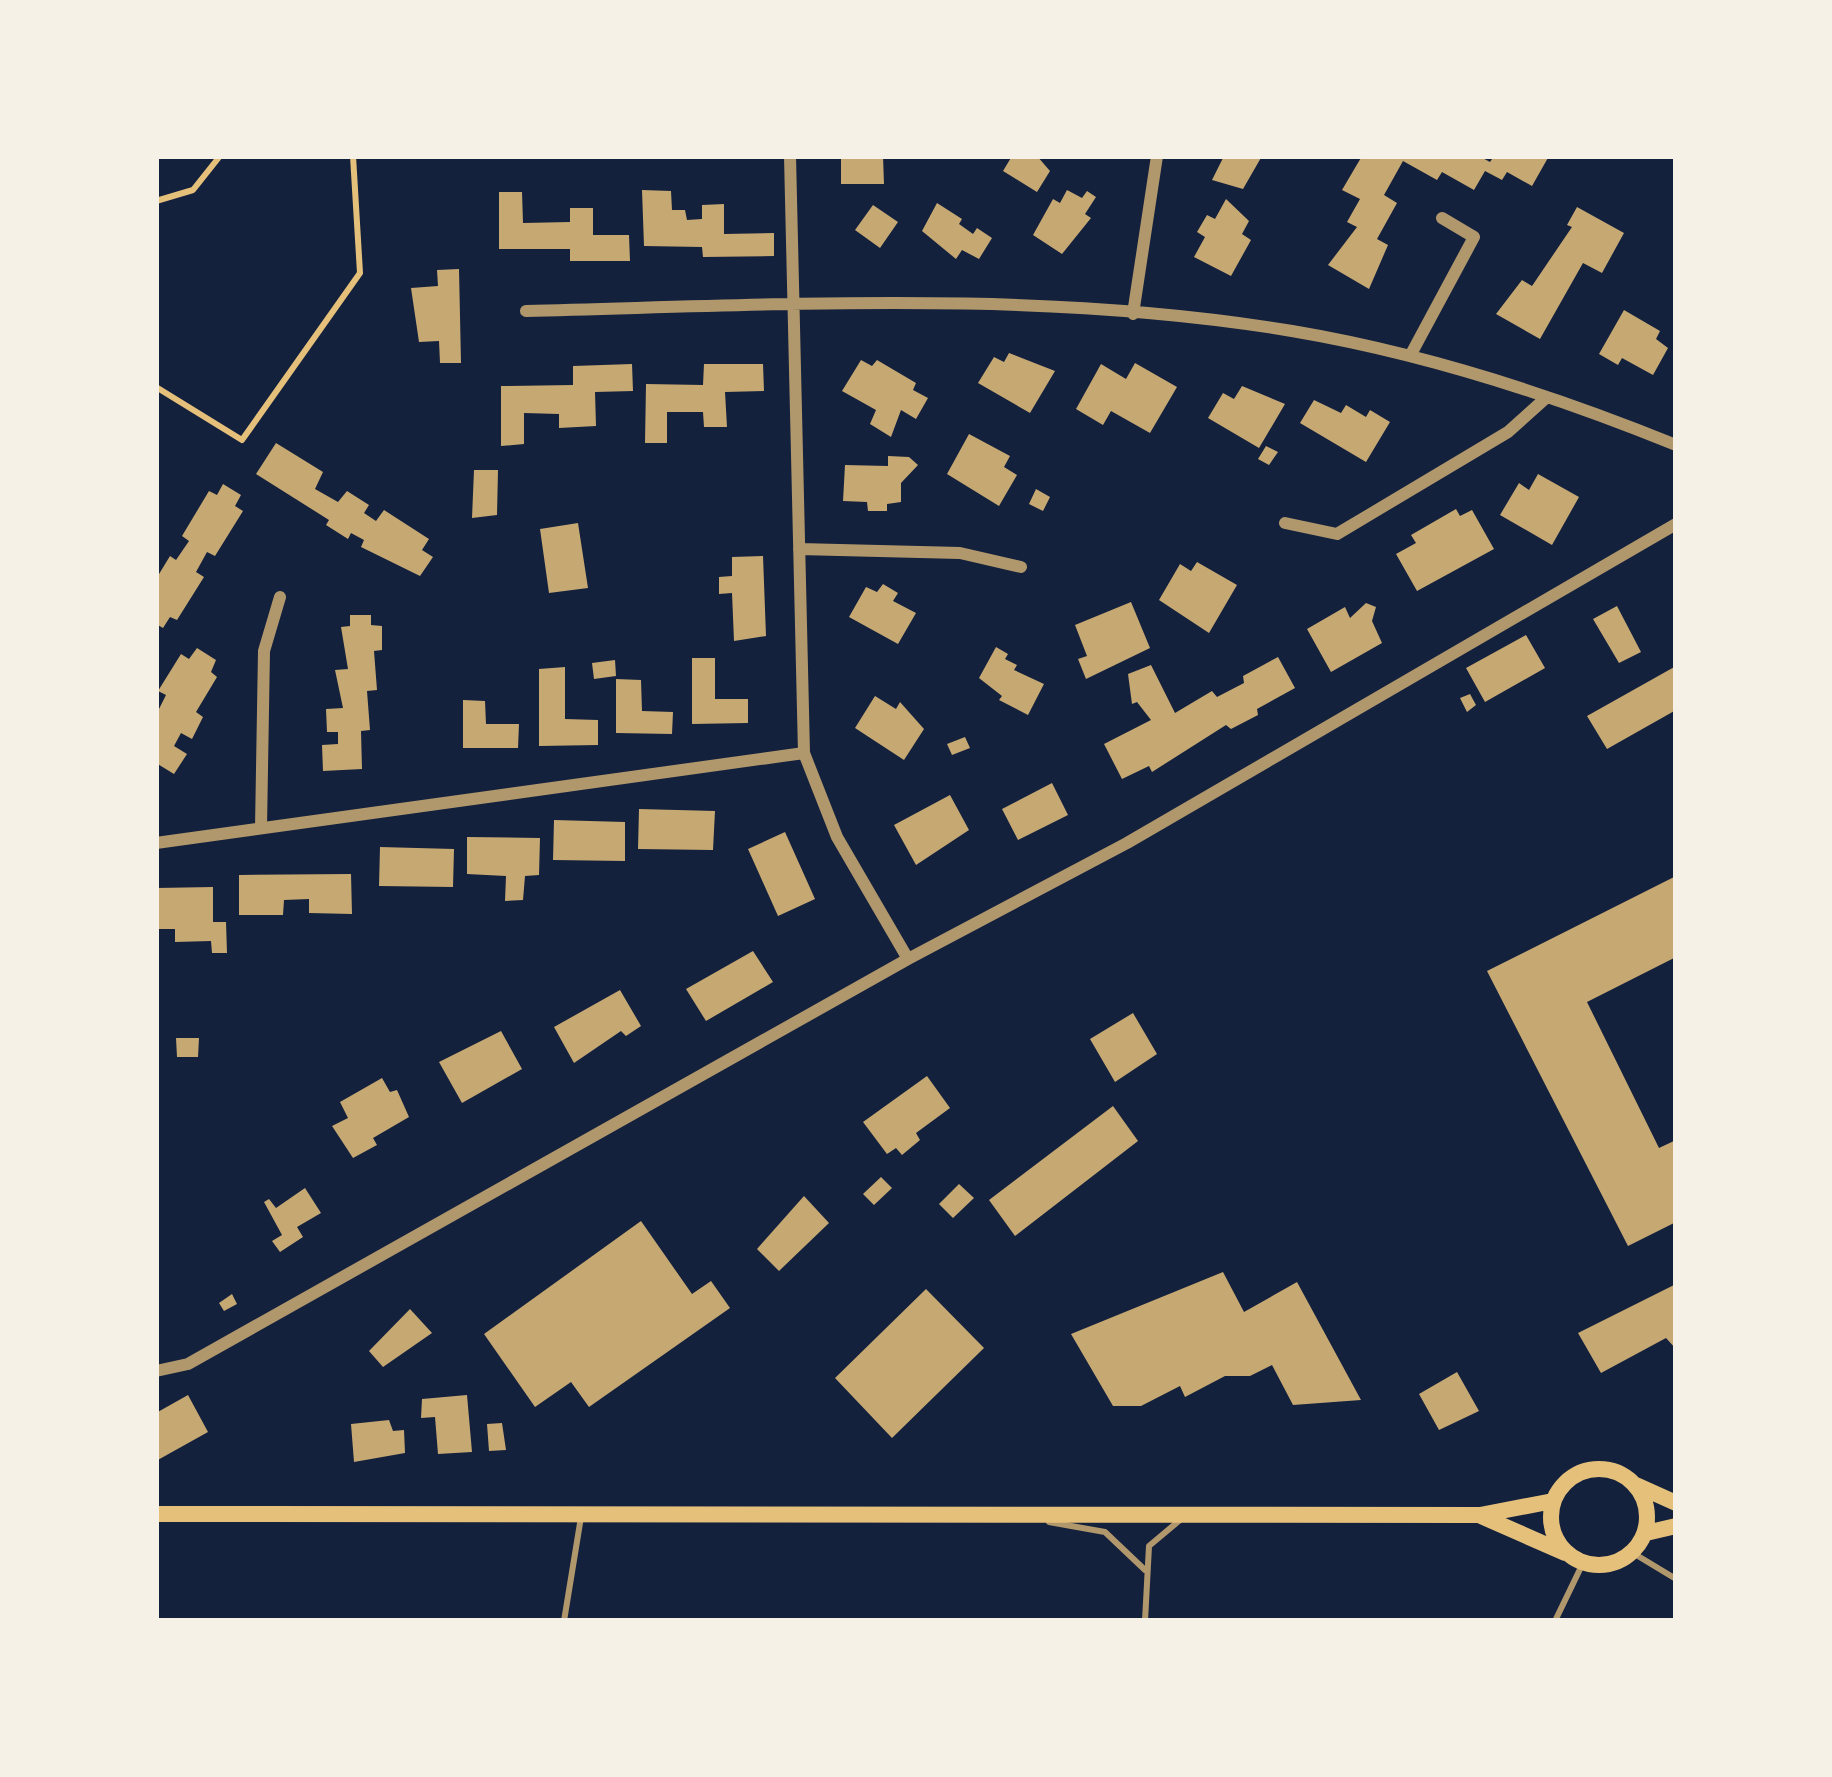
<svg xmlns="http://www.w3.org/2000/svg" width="1832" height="1777" font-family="Jost,sans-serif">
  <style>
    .building { fill: #c6a872 }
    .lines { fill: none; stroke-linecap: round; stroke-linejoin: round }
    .path { stroke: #e5c07b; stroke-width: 6 }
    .service { stroke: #b1986c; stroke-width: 6 }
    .minor { stroke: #b1986c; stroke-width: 12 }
    .secondary { stroke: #e5c07b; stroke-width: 16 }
  </style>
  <rect width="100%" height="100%" fill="#14213d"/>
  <!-- building -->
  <path class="building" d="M841 156H883L884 184H841Z
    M1012 156H1037L1050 171 1037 192 1003 171Z
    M1224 156H1262L1243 189 1212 180Z
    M1362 156H1479L1490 162 1494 156H1549L1532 186 1507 172 1502 180 1485 171 1474 190 1442 172 1437 180 1403 161 1384 195 1397 203 1377 239 1388 245 1369 289 1328 265 1357 227 1347 222 1360 199 1342 190Z
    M642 190 671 191 672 210H685L687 220 702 219V205L724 204V234L774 233V256L703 257 702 247 644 246Z
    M1067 190 1082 198 1087 191 1096 197 1085 214 1091 218 1062 254 1033 235 1053 199 1060 203Z
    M499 192H522L523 223 570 222V208H593V235H629L630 261H570V249H499Z
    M1226 199 1249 221 1242 234 1251 240 1231 276 1194 257 1205 237 1197 232 1207 215 1215 219Z
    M937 203 962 219 959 224 973 234 977 228 992 238 979 259 962 250 956 259 922 231Z
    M873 205 898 222 880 248 855 230Z
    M1577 207 1624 233 1602 273 1583 263 1540 339 1496 314 1522 280 1532 286 1572 227 1567 225Z
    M459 269 461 363H440L439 341 419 342 411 288 438 286 437 270Z
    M1624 310 1660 331 1656 339 1668 348 1653 375 1622 358 1618 365 1599 354Z
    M1009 353 1055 371 1030 413 978 383 994 357 1004 362Z
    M861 360 872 366 877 360 916 383 913 390 928 398 916 419 901 410 891 437 870 424 876 410 842 391Z
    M1135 363 1177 387 1150 433 1111 411 1103 425 1076 409 1101 364 1126 379Z
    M632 364 633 391 595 392 596 426 559 428V414L524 413V444L501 446V386L573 385V366Z
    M704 364H763L764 391 725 392 727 427H704L703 412H667V443H645L646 384 703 385Z
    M1242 386 1285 404 1259 448 1208 418 1223 393 1234 399Z
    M1314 400 1341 413 1346 405 1366 417 1370 410 1390 422 1366 462 1300 423Z
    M969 434 1010 456 1004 467 1017 475 999 506 947 474Z
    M276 443 323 472 315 489 338 502 347 491 369 505 364 513 376 521 384 510 429 539 422 550 433 557 420 576 361 547 364 540 351 533 348 539 326 525 329 520 256 474Z
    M1266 446 1278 452 1269 465 1258 459Z
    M888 456 909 457 918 465 901 483V502L887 504V511H868L867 502 843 501 845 465 888 466Z
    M474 470H498L497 515 472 518Z
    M1538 474 1579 497 1552 545 1500 515 1519 483 1529 490Z
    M223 484 241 495 235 506 243 511 215 556 207 552 196 572 204 577 177 620 170 617 163 628 156 624V579L170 556 176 560 189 541 182 536 209 491 217 495Z
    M1036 489 1050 497 1043 511 1029 504Z
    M1456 509 1460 516 1472 510 1494 549 1417 591 1396 554 1416 543 1411 535Z
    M578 523 588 588 549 593 540 529Z
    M763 556 766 636 734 641 732 593 719 594V577L732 576V557Z
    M1197 562 1237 585 1209 633 1159 600 1180 564 1191 571Z
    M883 584 898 593 893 601 916 613 898 644 849 617 866 587 877 592Z
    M1131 602 1150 648 1086 679 1078 659 1087 656 1075 625Z
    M1366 603 1376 607 1372 621 1382 643 1331 672 1307 629 1345 607 1350 618Z
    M1617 606 1641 652 1619 663 1593 619Z
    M350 615H371V625L382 626V650L374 651 377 690 367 691 370 730 361 731 362 769 323 771 322 745 338 744V732H327L326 709 343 708 335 670 348 669 341 627 350 626Z
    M1526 635 1545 668 1485 702 1466 668Z
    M996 647 1008 654 1005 659 1017 665 1014 670 1044 684 1028 715 999 700 1002 696 979 678Z
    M197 648 216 660 211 672 217 677 196 712 203 717 192 739 181 733 174 746 187 754 174 774 156 763V715L166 695 158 691 181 654 189 659Z
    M1278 657 1295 688 1257 709 1258 715 1231 729 1226 725 1152 772 1149 766 1122 779 1104 744 1151 720 1137 702 1132 704 1128 674 1151 665 1175 713 1212 691 1217 697 1244 683 1243 676Z
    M692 658H715V699H748V723L692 724Z
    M615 660 616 676 594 679 592 663Z
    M1676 666V710L1607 749 1587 716Z
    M565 667V719L598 720V745L539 746V669Z
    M616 679 641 680 642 711 673 712 672 734 616 733Z
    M1470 694 1476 705 1467 712 1460 698Z
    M875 696 896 709 900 702 924 729 904 760 855 728Z
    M463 700 485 701 486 724H519L518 748H463Z
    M965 737 970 748 952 755 947 744Z
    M1052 783 1068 815 1018 840 1002 809Z
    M950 795 969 830 916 865 894 825Z
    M639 809 715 811 713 850 638 849Z
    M554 820 625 822V861L553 860Z
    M785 832 815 899 778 916 748 849Z
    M467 837 540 838 539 875 525 876 523 900 505 901 506 876 467 874Z
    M380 847 454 849 453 887 379 886Z
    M351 874 352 914 309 913V899L284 900 283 915H239V875Z
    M1676 876V957L1587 1002 1659 1148 1676 1140V1222L1628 1246 1487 971Z
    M213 887V922H226L227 953H212L211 941 175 942V929H156V888Z
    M753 951 773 982 706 1021 686 989Z
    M620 990 641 1026 626 1036 621 1031 574 1063 554 1027Z
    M1133 1013 1157 1054 1115 1082 1090 1039Z
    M501 1031 522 1069 462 1103 439 1062Z
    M176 1038H199L198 1057H177Z
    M927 1076 950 1108 916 1133 920 1140 902 1155 896 1148 887 1154 863 1122Z
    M382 1078 390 1092 397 1090 409 1117 373 1138 377 1145 353 1158 332 1126 348 1118 340 1102Z
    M1113 1106 1138 1141 1015 1236 989 1200Z
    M881 1177 892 1188 874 1205 863 1194Z
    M959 1184 974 1198 953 1218 939 1204Z
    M305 1188 321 1213 297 1227 303 1237 280 1252 272 1241 282 1235 264 1202 269 1199 276 1208Z
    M804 1196 829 1223 779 1271 757 1249Z
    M641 1221 692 1294 711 1281 730 1308 589 1407 571 1382 535 1407 484 1334Z
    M1223 1272 1244 1312 1297 1282 1361 1400 1293 1405 1272 1365 1250 1376H1225L1185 1397 1180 1386 1141 1406H1113L1071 1334Z
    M1676 1284V1349L1666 1338 1601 1373 1578 1333Z
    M926 1289 984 1348 892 1438 835 1378Z
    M232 1294 237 1304 224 1311 219 1303Z
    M410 1309 432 1333 383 1367 369 1351Z
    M1457 1372 1479 1411 1439 1430 1419 1394Z
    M188 1395 208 1432 156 1461V1413Z
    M467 1395 472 1452 438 1454 435 1417 421 1418 422 1399Z
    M389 1420 393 1431 404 1430 405 1453 354 1462 351 1424Z
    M502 1423 506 1450 489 1451 487 1424Z"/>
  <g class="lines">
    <!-- path -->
    <path class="path" d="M156 201 193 190 220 156
      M156 387 242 440 360 273 353 156"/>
    <!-- service -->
    <path class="service" d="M1049 1522 1105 1532 1145 1570
      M1633 1553 1676 1579
      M564 1621 581 1517
      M1145 1621 1149 1546 1180 1520
      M1555 1621 1583 1563"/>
    <!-- minor -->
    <path class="minor" d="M790 156 804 753 837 837 908 959
      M526 311C779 305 1041 289 1292 331 1423 353 1553 395 1676 445
      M1133 314 1157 156
      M1410 356 1474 237 1442 218
      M1285 523 1337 534 1508 432 1547 397
      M799 549 960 553 1021 567
      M261 828 264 651 280 597
      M156 843 804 753
      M156 1371 188 1364 908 959 1127 843 1676 524"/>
    <!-- secondary -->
    <path class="secondary" d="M1551 1517a48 48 0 1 1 96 0a48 48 0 1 1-96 0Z
      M1636 1485 1676 1503
      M156 1514 1480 1515 1553 1501
      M1481 1516 1565 1553
      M1646 1533 1676 1526"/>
  </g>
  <!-- border -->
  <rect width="1832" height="1777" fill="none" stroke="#f6f1e7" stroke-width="318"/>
</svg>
